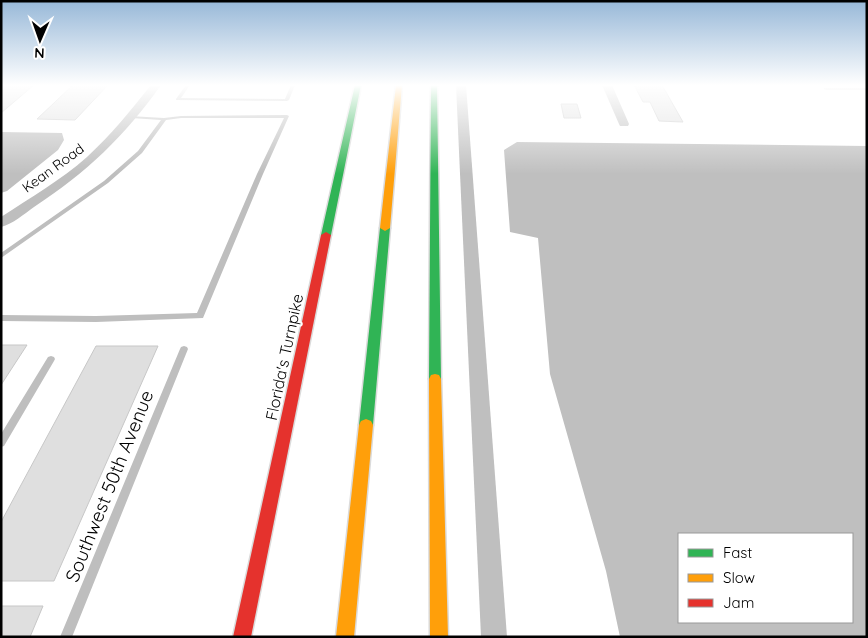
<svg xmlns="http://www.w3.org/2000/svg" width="868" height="638" font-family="Quicksand,sans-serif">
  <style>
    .water { fill: #bfbfbf; fill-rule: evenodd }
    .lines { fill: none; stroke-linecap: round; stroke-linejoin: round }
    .canal { fill: #bfbfbf; fill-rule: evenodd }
    .building { fill: #dfdfdf; stroke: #c7c7c7 }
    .fast-casing { stroke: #dbdbdb; stroke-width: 3 }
    .slow-casing { stroke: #dbdbdb; stroke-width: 3 }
    .jam-casing { stroke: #dbdbdb; stroke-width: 3 }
    .lane { fill: #bebebe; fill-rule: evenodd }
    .street { fill: #bebebe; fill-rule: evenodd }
    .fast { fill: #30b455; fill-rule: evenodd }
    .slow { fill: #ff9f0a; fill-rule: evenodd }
    .jam { fill: #e5322d; fill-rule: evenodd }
    .labels { text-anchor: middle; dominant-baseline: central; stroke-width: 4.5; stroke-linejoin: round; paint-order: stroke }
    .far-street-label { font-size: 14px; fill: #000; stroke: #fff }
    .street-label { font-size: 16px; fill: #000; stroke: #fff }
    .near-street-label { font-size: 19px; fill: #000; stroke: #fff }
  </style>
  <rect width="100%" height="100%" fill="#fff"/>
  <!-- water -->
  <path class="water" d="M1 132 62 133 64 140 58 150 7 191 1 193Z
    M517 142 867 146V637H620L606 571 550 374 538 238 510 232 504 150ZM679 534H852V622H679Z"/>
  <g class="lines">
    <!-- canal -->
    <path class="canal" d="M456 85H466L507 637H481Z"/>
  </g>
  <!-- building -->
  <path class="building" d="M1 85H34L1 113Z
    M73 85H108L75 120 37 119Z
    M634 85H662L683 122 659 121 650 102H643Z
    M561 104H577L581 118H564Z
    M1 345H27L1 385Z
    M96 346H158L54 581H1V522Z
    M1 606H43L30 637H1Z"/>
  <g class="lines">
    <!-- fast casing -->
    <g class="fast-casing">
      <path id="fast" d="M355 85H361L331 235 326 238 321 235Z
        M431 85H437L441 379 439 383 435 384 431 383 429 379Z
        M385 225 390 228 373 425 371 429 366 431 361 429 359 425 380 228Z"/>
    </g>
    <!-- slow casing -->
    <g class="slow-casing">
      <path id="slow" d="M396 85H402L390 228 385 231 380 228Z
        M435 374 439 375 441 379 448 637H430L429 379 431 375Z
        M366 419 371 421 373 425 354 637H336L359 425 361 421Z"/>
    </g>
    <!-- jam casing -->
    <g class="jam-casing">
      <path id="jam" d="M326 232 331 235 251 637H233L321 235Z"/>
    </g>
    <!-- lane -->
    <path class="lane" d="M186 85H190L181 98 285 99 291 85H295L289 100 287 101 176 100V99Z
      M824 88H867V90H826L824 89Z
      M287 115 289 116 263 174 203 318 96 322 1 321V315L96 316 197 313 257 174 284 118H181L166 120 142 153 108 183 1 258V253L104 181 138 151 161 120 131 118 129 117V116L164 118 181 116Z
      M184 346 187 347 188 349 72 637H60L180 349 181 347Z
      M51 356 54 357 55 359 54 361 4 446 1 447V434L48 357Z"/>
    <!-- street -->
    <path class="street" d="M151 85H161C125 136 86 173 34 207 24 214 13 224 1 227V217C30 198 61 180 87 157 111 135 131 110 151 85Z
      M602 85H612L629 124 628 126H620L619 124Z"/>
    <!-- fast -->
    <use href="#fast" class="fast"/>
    <!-- slow -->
    <use href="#slow" class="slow"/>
    <!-- jam -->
    <use href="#jam" class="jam"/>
  </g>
  <!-- sky -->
  <linearGradient id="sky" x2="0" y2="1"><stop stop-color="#97b8d8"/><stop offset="0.49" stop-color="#fff"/><stop offset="1" stop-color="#fff" stop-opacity="0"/></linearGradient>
  <rect width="868" height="174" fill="url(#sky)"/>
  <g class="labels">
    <!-- far-street labels -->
    <g class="far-street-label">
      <text transform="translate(53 168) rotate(-36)">Kean Road</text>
    </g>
    <!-- street labels -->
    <g class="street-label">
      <text transform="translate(284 357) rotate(-78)">Florida's Turnpike</text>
    </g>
    <!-- near-street labels -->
    <g class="near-street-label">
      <text transform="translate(109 486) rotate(-68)">Southwest 50th Avenue</text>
    </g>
  </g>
  <!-- border -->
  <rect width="868" height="638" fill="none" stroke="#000000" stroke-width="5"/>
  <!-- legend -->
  <rect x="678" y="533" width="175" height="90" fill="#ffffff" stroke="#999999"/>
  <rect x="688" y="549" width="25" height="8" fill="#30b455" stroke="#999999"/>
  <text x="723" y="558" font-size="15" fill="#000000">Fast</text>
  <rect x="688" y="574" width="25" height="8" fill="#ff9f0a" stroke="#999999"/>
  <text x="723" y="583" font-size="15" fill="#000000">Slow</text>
  <rect x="688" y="599" width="25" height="8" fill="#e5322d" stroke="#999999"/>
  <text x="723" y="608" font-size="15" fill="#000000">Jam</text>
  <!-- north arrow -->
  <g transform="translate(40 40) rotate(182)" stroke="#ffffff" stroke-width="4" paint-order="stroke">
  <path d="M0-4L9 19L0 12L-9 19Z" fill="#000000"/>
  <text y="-8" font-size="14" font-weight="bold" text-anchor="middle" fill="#000000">N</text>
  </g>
</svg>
